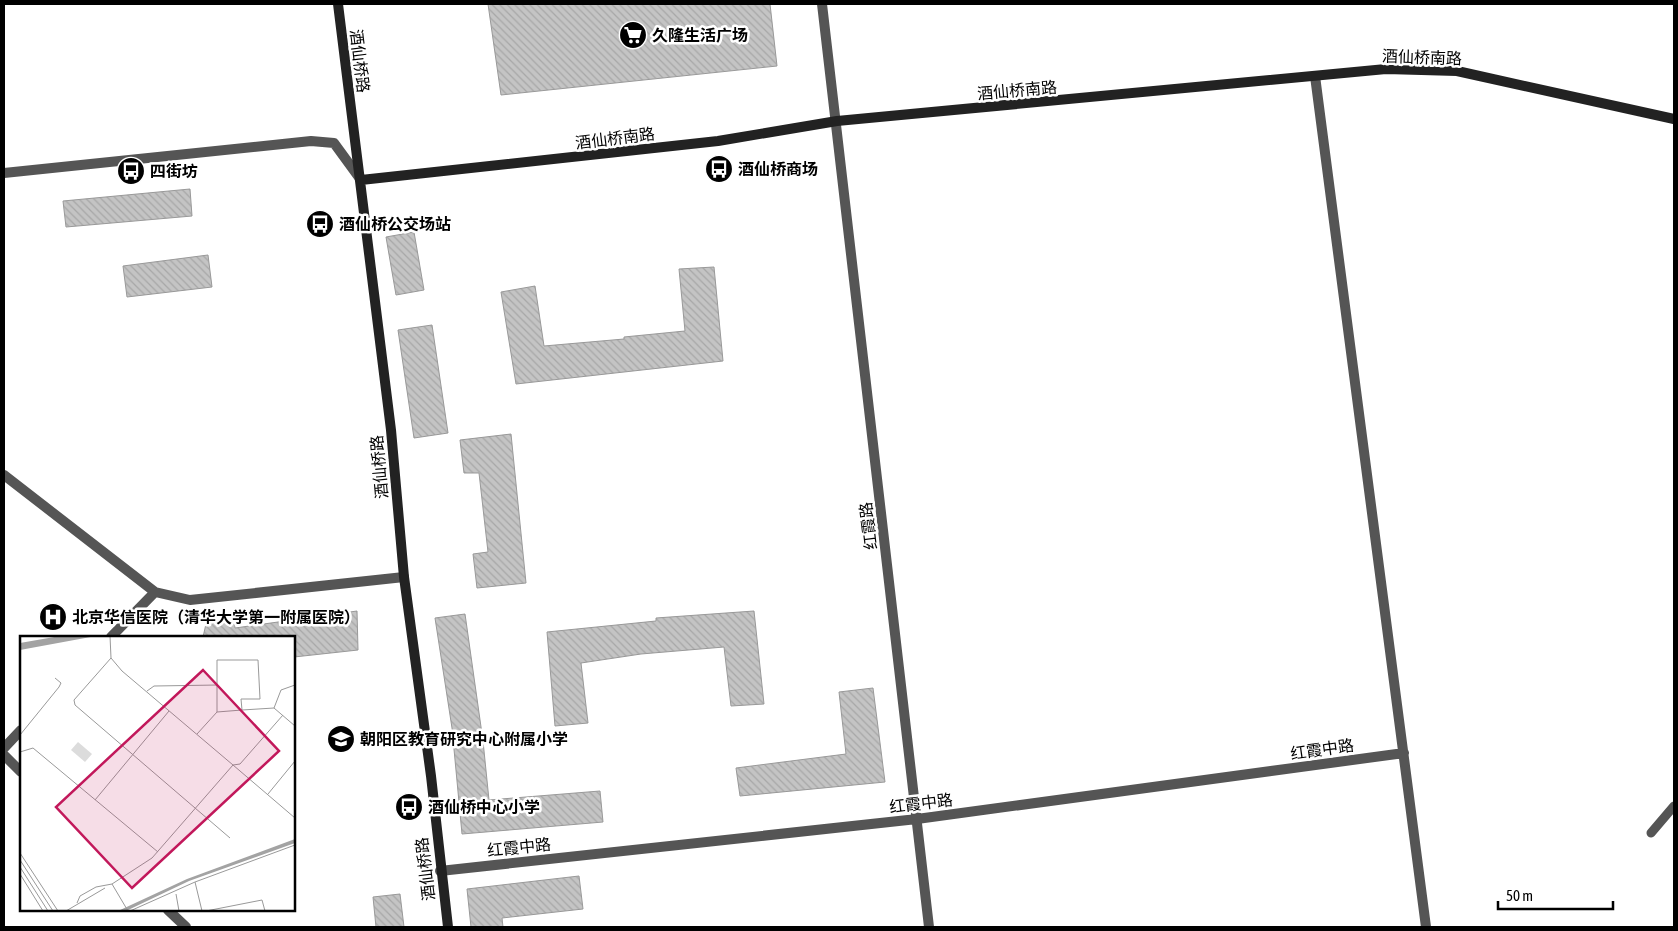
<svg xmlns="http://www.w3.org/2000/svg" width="1678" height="931" font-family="'Asap Condensed','Noto Sans SC',sans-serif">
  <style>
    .building { fill: url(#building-back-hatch); stroke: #999 }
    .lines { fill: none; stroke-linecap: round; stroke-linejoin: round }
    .lane { stroke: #555; stroke-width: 9 }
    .street { stroke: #555; stroke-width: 10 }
    .secondary { stroke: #222; stroke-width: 10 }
    .labels { text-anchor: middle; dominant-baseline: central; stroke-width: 5; stroke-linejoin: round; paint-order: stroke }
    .poi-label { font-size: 16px; font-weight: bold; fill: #000; stroke: #fff; text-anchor: start }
    .street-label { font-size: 16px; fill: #000; stroke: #fff }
    .inset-road { fill: none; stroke: #999; stroke-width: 1 }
    .view { fill: #c2185b; fill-opacity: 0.15; stroke: #c2185b; stroke-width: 2.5 }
    .inset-edge { fill: none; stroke: #000; stroke-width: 2.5 }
  </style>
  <defs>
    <pattern id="building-back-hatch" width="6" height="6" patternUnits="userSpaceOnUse" patternTransform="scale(1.25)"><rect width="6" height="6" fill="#c4c4c4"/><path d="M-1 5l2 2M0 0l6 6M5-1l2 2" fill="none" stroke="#a7a7a7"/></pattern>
  </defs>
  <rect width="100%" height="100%" fill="#fff"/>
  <!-- building -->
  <path class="building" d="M488 4H770L777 66 501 95Z
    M190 189 192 216 66 227 63 201Z
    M414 232 424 290 396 295 386 237Z
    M208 255 212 287 127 297 123 266Z
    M714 267 723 361 516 384 501 292 535 286 544 346 624 339V337L685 331 679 269Z
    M432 325 448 433 414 438 398 330Z
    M511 434 526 583 477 588 473 554 488 552 479 473H464L460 440Z
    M357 611 358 650 294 657V637H203L206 624 234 620 235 628Z
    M754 611 764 704 731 706 724 647 641 654 581 663 588 723 555 726 547 632 656 621V618Z
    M465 614 483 741 489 800 600 791 603 822 462 834 452 728 435 618Z
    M873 688 885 782 740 796 736 768 846 754 839 692Z
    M579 876 583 909 502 918 503 927H471L467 889Z
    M400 894 404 927H376L373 897Z"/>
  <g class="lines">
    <!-- lane -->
    <path class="lane" d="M1651 833 1674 806"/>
    <!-- street -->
    <path class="street" d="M822 4 929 927
      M1315 76 1426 927
      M4 173 311 141 334 143 361 180
      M4 475 155 592 190 600 404 577
      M111 637 155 592
      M4 748 21 730
      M4 755 21 772
      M440 871 917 819 1404 753
      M168 910 186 927"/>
    <!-- secondary -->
    <path class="secondary" d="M338 4 391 430 404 577 431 776 448 927
      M361 180 718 141 837 121 1386 69 1457 71 1674 119"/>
  </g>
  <!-- icons -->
  <defs>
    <g id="supermarket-disc" transform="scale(1.4375)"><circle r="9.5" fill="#000" stroke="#fff"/><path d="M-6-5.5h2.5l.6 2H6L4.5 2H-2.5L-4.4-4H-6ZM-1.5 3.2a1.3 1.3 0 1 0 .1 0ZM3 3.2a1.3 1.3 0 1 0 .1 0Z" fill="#fff"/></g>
    <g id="bus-disc" transform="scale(1.4375)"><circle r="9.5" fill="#000" stroke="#fff"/><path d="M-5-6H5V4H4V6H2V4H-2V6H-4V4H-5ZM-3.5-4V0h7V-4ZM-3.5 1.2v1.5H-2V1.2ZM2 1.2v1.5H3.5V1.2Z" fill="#fff"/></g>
    <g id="hospital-disc" transform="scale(1.4375)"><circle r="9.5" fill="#000" stroke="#fff"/><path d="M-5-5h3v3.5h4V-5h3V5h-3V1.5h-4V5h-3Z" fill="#fff"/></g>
    <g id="school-disc" transform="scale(1.4375)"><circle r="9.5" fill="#000" stroke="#fff"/><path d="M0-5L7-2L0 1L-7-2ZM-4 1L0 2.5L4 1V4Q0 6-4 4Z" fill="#fff"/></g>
  </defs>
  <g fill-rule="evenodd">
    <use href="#supermarket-disc" x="633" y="35"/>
    <use href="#bus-disc" x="719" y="169"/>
    <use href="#bus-disc" x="131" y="171"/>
    <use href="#bus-disc" x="320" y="224"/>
    <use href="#hospital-disc" x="53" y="617"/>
    <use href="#school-disc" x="341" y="739"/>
    <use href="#bus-disc" x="409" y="807"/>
  </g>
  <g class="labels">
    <!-- poi labels -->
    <g class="poi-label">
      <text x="652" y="35">久隆生活广场</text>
      <text x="738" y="169">酒仙桥商场</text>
      <text x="150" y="171">四街坊</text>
      <text x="339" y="224">酒仙桥公交场站</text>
      <text x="72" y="617">北京华信医院（清华大学第一附属医院）</text>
      <text x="360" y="739">朝阳区教育研究中心附属小学</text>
      <text x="428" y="807">酒仙桥中心小学</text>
    </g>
    <!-- street labels -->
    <g class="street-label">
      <text transform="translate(1422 57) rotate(2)">酒仙桥南路</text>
      <text transform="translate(360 61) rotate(83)">酒仙桥路</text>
      <text transform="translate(1017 90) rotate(-5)">酒仙桥南路</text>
      <text transform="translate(615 138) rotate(-7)">酒仙桥南路</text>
      <text transform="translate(379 467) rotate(-95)">酒仙桥路</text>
      <text transform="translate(868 526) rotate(-97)">红霞路</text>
      <text transform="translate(1322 749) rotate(-8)">红霞中路</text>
      <text transform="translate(921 803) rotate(-7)">红霞中路</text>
      <text transform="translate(519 847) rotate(-6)">红霞中路</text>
      <text transform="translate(425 869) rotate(-97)">酒仙桥路</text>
    </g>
  </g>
  <!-- overview -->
  <g transform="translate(20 636)">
    <rect width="275" height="275" fill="#fff"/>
    <path d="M58 106 72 118 65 126 51 114Z" fill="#dcdcdc"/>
    <path d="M40 0H76L0 14V7ZM275 203V207L169 245 106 275H98L167 243Z" fill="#a3a3a3"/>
    <path class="inset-road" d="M90 0 91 22 102 35 213 129M91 22 54 64 55 69 210 202M127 55 134 50 198 49M254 72 261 54 275 49M197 76V24H238L240 63H221L222 74M177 98 197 76 222 74 254 72 275 90M0 99 39 51 41 47 35 42M0 116 13 112 138 216M213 129 275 182M213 129 220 128 263 79M248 158 275 125M75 164 149 75M0 217 38 275M0 224 33 275M0 231 28 275M0 238 23 275M175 246 182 275M92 248 108 275M156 258 159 275M57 267 60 260 76 251 92 248 132 222 213 129M46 275 85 252M110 275 175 246 275 209M186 275 242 264 245 275"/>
    <path class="view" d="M183 34 259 115 112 252 36 171Z"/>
    <rect width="275" height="275" class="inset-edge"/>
  </g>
  <!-- border -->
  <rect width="1678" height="931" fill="none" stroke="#000000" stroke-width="10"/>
  <!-- scale -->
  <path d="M1498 901v8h115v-8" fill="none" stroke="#000000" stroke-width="2.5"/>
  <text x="1506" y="901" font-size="15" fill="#000000" stroke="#ffffff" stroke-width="4" paint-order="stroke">50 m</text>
</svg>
